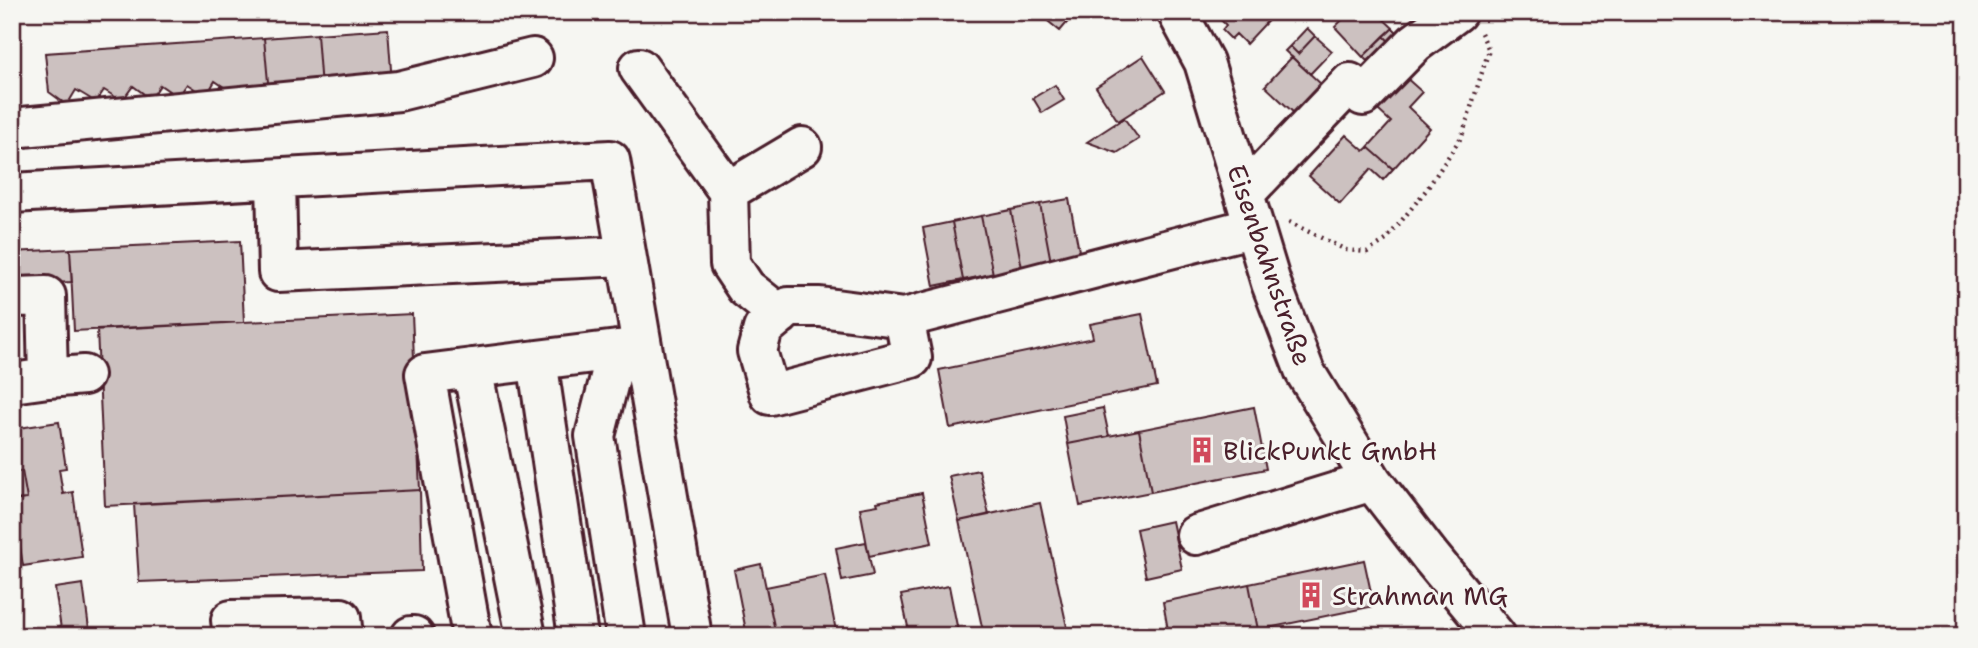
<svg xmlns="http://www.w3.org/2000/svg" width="1978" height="648" font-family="'Shantell Sans',sans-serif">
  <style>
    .building { fill: #ccc1c0; stroke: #4a1f2b; stroke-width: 2 }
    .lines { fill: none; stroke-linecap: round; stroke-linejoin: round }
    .minor-casing { stroke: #4a1f2b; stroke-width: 44 }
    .path { stroke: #4a1f2b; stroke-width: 4.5; stroke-dasharray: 2 5; stroke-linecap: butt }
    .minor { stroke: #f6f6f2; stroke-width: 38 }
    .labels { text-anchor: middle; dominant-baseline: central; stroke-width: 6; stroke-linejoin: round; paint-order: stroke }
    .street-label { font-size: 26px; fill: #4a1f2b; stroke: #f6f6f2 }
    .poi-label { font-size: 26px; fill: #4a1f2b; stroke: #f6f6f2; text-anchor: start }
  </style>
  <rect width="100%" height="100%" fill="#f6f6f2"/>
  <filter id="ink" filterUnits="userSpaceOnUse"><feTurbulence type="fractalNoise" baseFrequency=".0143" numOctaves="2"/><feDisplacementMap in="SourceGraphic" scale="14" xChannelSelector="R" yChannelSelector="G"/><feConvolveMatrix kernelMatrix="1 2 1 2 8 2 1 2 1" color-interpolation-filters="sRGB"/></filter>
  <g filter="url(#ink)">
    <!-- building -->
    <path class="building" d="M1037 12H1076L1060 31Z
      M1218 12H1276L1246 44 1236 34 1231 39 1222 30 1226 25 1216 15Z
      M1350 12H1376L1393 28 1363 57 1335 27Z
      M1307 28 1315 36 1298 54 1290 46Z
      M1393 28 1405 41 1396 49 1384 36Z
      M388 29 392 83 321 88 317 34Z
      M317 34 321 88 269 93 264 38Z
      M1315 36 1332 51 1310 74 1285 51 1290 46 1298 54Z
      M1384 36 1396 49 1375 69 1363 57Z
      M264 38 269 93 236 95 215 81 206 96 187 84 178 97 160 85 151 99 133 86 122 101 104 90 96 102 76 90 67 105 49 92 45 53Z
      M1143 56 1165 91 1118 121 1096 87Z
      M1292 57 1322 85 1295 114 1265 86Z
      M1395 68 1422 92 1408 107 1430 128 1393 169 1368 147 1391 122 1367 100Z
      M1055 85 1064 100 1042 113 1033 98Z
      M1124 118 1139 139 1117 153 1087 142Z
      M1346 135 1364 151 1368 147 1393 169 1383 180 1371 169 1340 204 1309 176Z
      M1069 199 1080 256 1051 262 1040 204Z
      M1040 204 1051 262 1022 268 1011 210Z
      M1011 210 1022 268 993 274 981 216Z
      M981 216 993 274 963 280 952 222Z
      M952 222 963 280 934 286 923 228Z
      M240 241 244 322 74 331 70 249Z
      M70 249 72 282 12 285V252Z
      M412 314 420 490 105 506 97 329Z
      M1142 314 1157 386 950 428 939 370 1093 338 1090 324Z
      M1254 407 1266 469 1151 492 1139 430Z
      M1103 408 1109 436 1068 444 1063 416Z
      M59 422 66 468 59 469 63 494 73 492 82 557 23 566 13 500 27 499 22 471 12 473V429Z
      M1139 430 1151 492 1080 506 1068 444Z
      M979 470 989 515 959 521 949 476Z
      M22 471 27 499 12 501V473Z
      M420 490 422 571 139 582 134 504Z
      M922 493 932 543 869 556 860 508 878 505 877 502Z
      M1040 503 1069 636H984L959 521Z
      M1172 521 1182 569 1146 577 1136 529Z
      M866 542 873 575 842 581 836 548Z
      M1364 560 1374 606 1258 630 1249 584Z
      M761 564 775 631 747 636 734 570Z
      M825 575 837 636H776L766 587Z
      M83 584 90 636H62L55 588Z
      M1249 584 1258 630 1230 636H1169L1163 602Z
      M949 586 959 636H910L901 595Z"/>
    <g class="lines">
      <!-- minor casing -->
      <g class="minor-casing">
        <path id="minor" d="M1177 12 1204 62 1271 283 1305 372 1372 481 1430 556 1496 636
          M639 68 728 191 730 264 746 288 780 315
          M12 128 399 91 533 58
          M276 179 278 272 626 256
          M728 191 802 147
          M12 193 610 160 692 636
          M1245 193 1350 83 1363 96 1415 43 1457 12
          M904 318 820 307H789L763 329 757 351 770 395 912 358 904 318 1254 227
          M617 350 595 436 626 636
          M537 360 578 636
          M472 368 526 636
          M48 378 84 375
          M12 383 48 378 46 296 14 297
          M1196 535 1372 481
          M233 636 231 620 341 618 343 636
          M411 636H414
          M472 636 425 374 642 347"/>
      </g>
      <!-- path -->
      <path class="path" d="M1289 222 1346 250 1367 252 1386 240 1427 189 1462 136 1489 50 1481 33"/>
      <!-- minor -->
      <use href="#minor" class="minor"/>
    </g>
  </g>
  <!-- icons -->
  <defs>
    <g id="building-bare" transform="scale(2.1)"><path d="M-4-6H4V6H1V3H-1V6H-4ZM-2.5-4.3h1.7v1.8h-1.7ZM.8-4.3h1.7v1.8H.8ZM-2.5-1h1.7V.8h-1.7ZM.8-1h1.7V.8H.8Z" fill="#d1495b" stroke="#f6f6f2" stroke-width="2.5" paint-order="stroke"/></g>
  </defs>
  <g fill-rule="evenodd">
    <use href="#building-bare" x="1202" y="450"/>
    <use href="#building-bare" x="1311" y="595"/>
  </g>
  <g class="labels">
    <!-- street labels -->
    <g class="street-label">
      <text transform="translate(1270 265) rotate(71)">Eisenbahnstraße</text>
    </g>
    <!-- poi labels -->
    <g class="poi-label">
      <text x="1223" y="450">BlickPunkt GmbH</text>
      <text x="1332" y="595">Strahman MG</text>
    </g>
  </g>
  <!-- margin -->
  <rect width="1978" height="648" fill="none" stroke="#f6f6f2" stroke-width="42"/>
  <rect x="21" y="21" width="1936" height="606" fill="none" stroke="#4a1f2b" stroke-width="2.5" filter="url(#ink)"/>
</svg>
